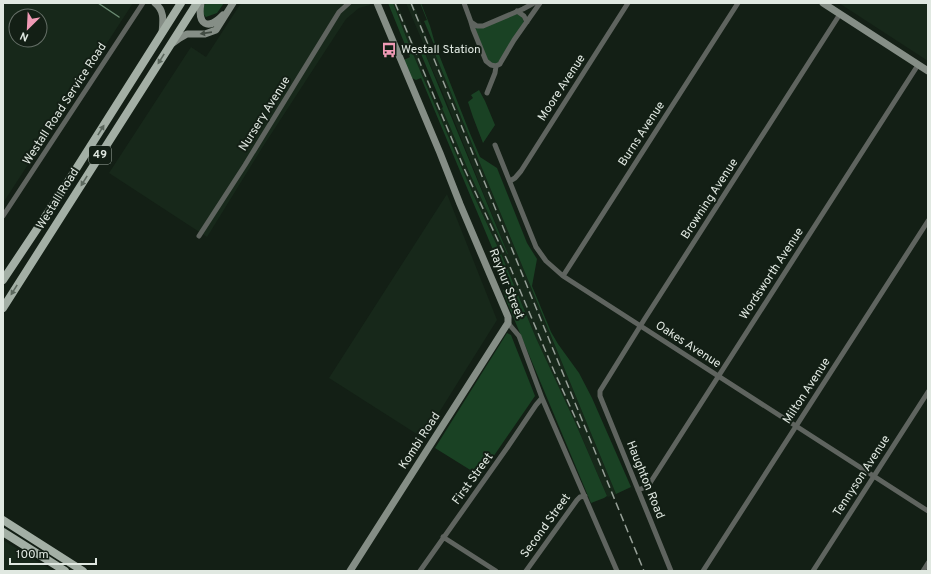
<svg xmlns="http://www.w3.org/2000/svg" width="931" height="574" font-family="Overpass,sans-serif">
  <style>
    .built { fill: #17281a; fill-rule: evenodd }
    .green { fill: #1a4224 }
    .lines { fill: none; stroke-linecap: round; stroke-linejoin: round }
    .stream { stroke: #6a8a71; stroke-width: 1.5 }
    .street { stroke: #5f645f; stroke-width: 5 }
    .secondary { stroke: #858e86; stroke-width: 7 }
    .primary { stroke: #a3afa5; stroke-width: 8 }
    .rail { stroke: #97a098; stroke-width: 1.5; stroke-dasharray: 8 4; stroke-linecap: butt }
    .oneway { fill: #414b42 }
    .oneway2 { fill: #5b675d }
    .labels { text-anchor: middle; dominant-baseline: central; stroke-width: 4; stroke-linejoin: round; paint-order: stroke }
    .shield { fill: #131f15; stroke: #a2aca4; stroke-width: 1 }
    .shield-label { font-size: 11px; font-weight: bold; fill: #e0e8e1 }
    .poi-label { font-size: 12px; fill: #e0e8e1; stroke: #131f15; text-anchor: start }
    .street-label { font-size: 12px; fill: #e0e8e1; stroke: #131f15 }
  </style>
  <rect width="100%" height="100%" fill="#131f15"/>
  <!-- built -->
  <path class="built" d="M3 3H133L3 203ZM16 16H40V40H16Z
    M241 3H369L370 5 359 8 346 19 262 148 207 237 109 173 191 47 206 57Z
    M393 3H397L440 108H442L469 172 507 254H508L442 91 424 51 426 50 406 3H413L432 49H433L616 494 608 497 607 496 575 422 536 338 502 256 473 194 410 47Z
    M839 3H928V61L845 7Z
    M447 194 497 320 423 438 329 378Z
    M3 540 53 571H3Z"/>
  <!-- green -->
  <path class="green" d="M206 3H224L217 13 206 17 203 14 204 6Z
    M388 3H393L410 47 473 194 502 256 536 338 575 422 607 496 604 498 591 503 507 302 503 290 509 288 421 78 416 80 412 78 404 60 410 57Z
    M420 3H421L430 26 436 47 469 131 480 157 497 168 527 243 537 259 532 286 551 332 558 344 579 373 592 398 631 487 616 494 433 49 435 47 424 21 427 20Z
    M517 14C521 15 524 19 524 24L500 61 496 64 489 63 474 29 475 26Z
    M421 48 423 52 424 51 508 254H507L469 172 442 108 443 107 419 49Z
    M479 90 485 101 495 125 483 143 473 117 468 102 473 98 471 95Z
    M507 333 511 335 535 396 480 476 435 448Z"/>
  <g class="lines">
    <!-- stream -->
    <path class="stream" d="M98 3 119 17"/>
    <!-- street -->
    <path class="street" d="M464 3 471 22 473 29 486 61 491 65 496 66
      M517 11 524 16 527 22
      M471 22 477 26H483L523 9 534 3
      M487 93 495 73 496 66 500 64 501 62 514 40 540 3
      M495 145 536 247 546 261 563 276 928 511
      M510 181 515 178 521 171 628 3
      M3 216 143 3
      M199 236 245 165 339 12 349 3
      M563 276 738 3
      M508 323 519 336 542 398 617 571
      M638 490 646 487 650 483 918 65
      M443 537 496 571
      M420 571 507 448 536 405 542 398
      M526 571 577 500 580 497 585 496
      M671 571 600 396V391L644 320 840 14
      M703 571 928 221
      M813 571 928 392
      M923 571 928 563"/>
    <!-- secondary -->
    <path class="secondary" d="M155 3C165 11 163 21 162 33
      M201 3C197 25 208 31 223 15
      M823 3 928 71
      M173 43 180 38 187 34H205L216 30 233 3
      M350 571 508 323V317L460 204 440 153 377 3"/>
    <!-- primary -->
    <path class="primary" d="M3 280 57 199 181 3
      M3 308 197 3
      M3 520 83 571
      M3 532 65 571"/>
    <!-- rail -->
    <path class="rail" d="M395 3 464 168 508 262 554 371 580 428
      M411 3 644 571"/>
  </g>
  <!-- one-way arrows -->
  <defs><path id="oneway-solid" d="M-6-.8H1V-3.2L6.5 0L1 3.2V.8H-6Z"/></defs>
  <use class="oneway" href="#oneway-solid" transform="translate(206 33) rotate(172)"/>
  <g class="oneway2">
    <use href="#oneway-solid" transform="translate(161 59) rotate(122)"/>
    <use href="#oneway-solid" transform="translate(101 130) rotate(-58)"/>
    <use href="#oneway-solid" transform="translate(84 181) rotate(122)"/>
    <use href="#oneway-solid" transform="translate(14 290) rotate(122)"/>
  </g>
  <!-- icons -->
  <defs>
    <g id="bus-bare" transform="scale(1.2)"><path d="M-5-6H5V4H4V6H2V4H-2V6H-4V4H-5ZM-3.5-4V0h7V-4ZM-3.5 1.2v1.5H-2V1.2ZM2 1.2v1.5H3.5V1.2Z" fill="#f09ab5" stroke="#131f15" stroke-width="2.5" paint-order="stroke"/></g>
  </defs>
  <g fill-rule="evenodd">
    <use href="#bus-bare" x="389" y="50"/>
  </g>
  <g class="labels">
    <!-- shield labels -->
    <rect class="shield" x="89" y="146" width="22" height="18" rx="3"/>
    <g class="shield-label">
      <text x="100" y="155">49</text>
    </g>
    <!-- poi labels -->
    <g class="poi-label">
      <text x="401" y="50">Westall Station</text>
    </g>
    <!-- street labels -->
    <g class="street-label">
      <text transform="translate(562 88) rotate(-57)">Moore Avenue</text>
      <text transform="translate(65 104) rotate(-57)">Westall Road Service Road</text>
      <text transform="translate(265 114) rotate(-58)">Nursery Avenue</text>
      <text transform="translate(642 134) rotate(-57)">Burns Avenue</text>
      <text transform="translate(58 199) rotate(-58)">Westall Road</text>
      <text transform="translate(710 199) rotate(-57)">Browning Avenue</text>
      <text transform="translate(772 274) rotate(-57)">Wordsworth Avenue</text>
      <text transform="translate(506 284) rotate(68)">Rayhur Street</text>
      <text transform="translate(688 345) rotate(33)">Oakes Avenue</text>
      <text transform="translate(807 391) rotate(-57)">Milton Avenue</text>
      <text transform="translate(420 441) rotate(-57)">Kombi Road</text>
      <text transform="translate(862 476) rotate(-57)">Tennyson Avenue</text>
      <text transform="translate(473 479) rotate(-54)">First Street</text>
      <text transform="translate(645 480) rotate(68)">Haughton Road</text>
      <text transform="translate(546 526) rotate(-54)">Second Street</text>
    </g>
  </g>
  <!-- border -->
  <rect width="931" height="574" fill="none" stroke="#e0e8e1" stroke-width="8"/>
  <!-- north arrow -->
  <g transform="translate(28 28) rotate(204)"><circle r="19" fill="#131f15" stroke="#656f67"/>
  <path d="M0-3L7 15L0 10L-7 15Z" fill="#f09ab5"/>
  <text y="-6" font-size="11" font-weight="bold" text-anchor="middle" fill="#e0e8e1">N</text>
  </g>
  <!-- scale -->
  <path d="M10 558v6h86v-6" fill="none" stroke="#e0e8e1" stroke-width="2"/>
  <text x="16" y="558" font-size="12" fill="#e0e8e1" stroke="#131f15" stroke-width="3" paint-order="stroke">100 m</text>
</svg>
